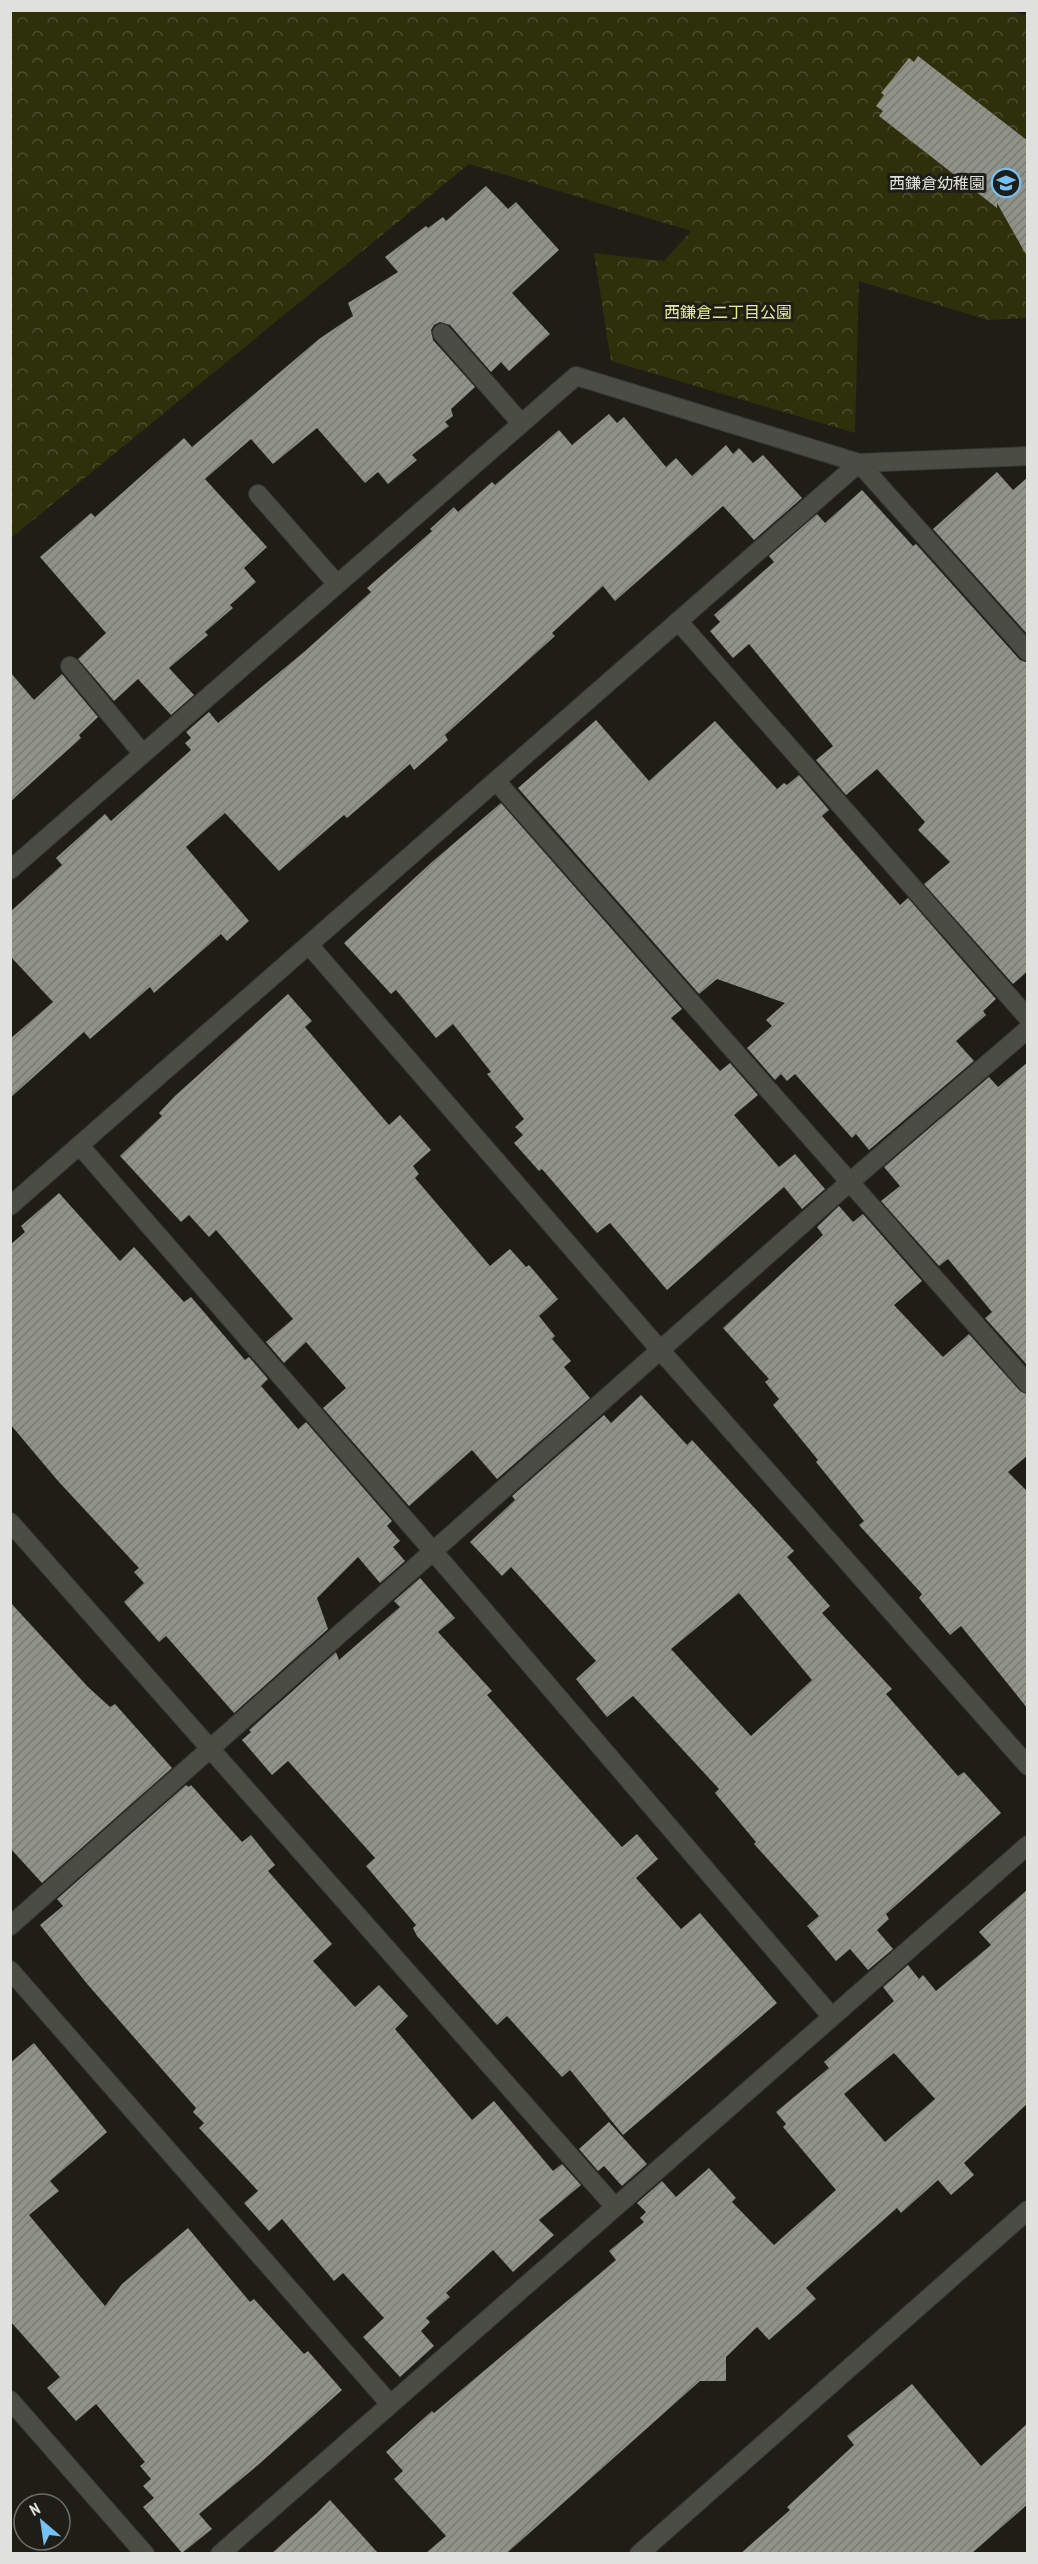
<svg xmlns="http://www.w3.org/2000/svg" width="1038" height="2564" font-family="'PT Sans Narrow','Noto Sans JP',sans-serif">
  <style>
    .forest { fill: url(#forest-crowns) }
    .building { fill: url(#building-hatch); fill-rule: evenodd }
    .lines { fill: none; stroke-linecap: round; stroke-linejoin: round }
    .minor-casing { stroke: #383834; stroke-width: 20 }
    .minor { stroke: #4b4d44; stroke-width: 18 }
    .labels { text-anchor: middle; dominant-baseline: central; stroke-width: 6; stroke-linejoin: round; paint-order: stroke }
    .poi-label { font-size: 16px; fill: #e0e1dc; stroke: #1e1e17; text-anchor: end }
    .park-label { font-size: 16px; fill: #e4ee87; stroke: #1e1e17 }
  </style>
  <defs>
    <pattern id="forest-crowns" width="20" height="18" patternUnits="userSpaceOnUse" patternTransform="scale(1.5)"><rect width="20" height="18" fill="#2d300a"/><path d="M2 6a3 3 0 1 1 6 0M12 15a3 3 0 1 1 6 0" fill="none" stroke="#4b4e2d"/></pattern>
    <pattern id="building-hatch" width="6" height="6" patternUnits="userSpaceOnUse" patternTransform="scale(1.5)"><rect width="6" height="6" fill="#909288"/><path d="M-1 1l2-2M0 6l6-6M5 7l2-2" fill="none" stroke="#797b73"/></pattern>
  </defs>
  <rect width="100%" height="100%" fill="#1e1e17"/>
  <!-- forest -->
  <path class="forest" d="M1004 10 1027 15V318L988 320 859 281 855 433 611 361 594 253 664 261 691 231 469 164 11 538V11Z"/>
  <!-- building -->
  <path class="building" d="M918 56 1028 141V258L997 203V208L879 116 883 111 876 106 884 95 881 93 909 58 914 62Z
    M486 186 508 209 516 202 559 250 512 293 550 334 509 371 501 362 491 372 450 325 440 322 434 325 431 330 433 340 475 387 451 409 453 416 445 422 449 426 412 455 417 460 388 484 378 472 365 483 317 428 273 464 251 439 205 479 267 547 244 568 256 582 230 605 233 608 205 632 208 635 169 668 194 695 171 715 138 679 114 701 78 659 106 633 40 557 91 513 95 517 184 438 192 447 319 339 353 316 348 303 398 272 385 257 426 226 428 228 443 217 446 221Z
    M609 414 617 423 624 417 666 467 676 458 692 476 726 445 733 454 739 448 753 463 763 455 802 498 754 540 723 506 615 601 603 586 552 633 555 636 445 735 448 740 414 770 410 764 347 818 344 815 279 871 225 813 186 847 249 921 227 941 221 934 154 993 150 987 90 1039 84 1032 10 1098V1039L53 1002 10 956V912L62 865 56 858 105 814 111 821 191 750 185 743 191 738 186 732 209 712 218 723 304 652 371 592 367 588 432 531 430 529 454 507 458 512 492 482 495 485 559 430 572 445Z
    M997 472 1013 490 1028 477V635L933 529Z
    M862 490 913 546 916 544 1020 660 1028 663V971L1013 984 924 884 950 862 918 830 925 822 877 769 846 795 816 760 833 746 749 644 733 658 710 631 720 622 714 615 774 562 769 556 817 514 825 523Z
    M10 672 34 700 62 674 98 717 79 735 81 738 10 802Z
    M596 720 649 781 715 721 777 789 784 783 787 785 799 775 829 810 822 816 900 905 908 898 996 999 983 1011 986 1015 956 1041 974 1061 869 1150 856 1134 852 1138 795 1074 787 1081 781 1074 775 1080 747 1048 772 1026 766 1020 785 1003 717 979 699 994 518 788Z
    M501 803 682 1009 671 1018 720 1071 730 1063 758 1095 734 1115 779 1167 795 1154 825 1189 802 1209 784 1187 667 1290 610 1223 597 1233 542 1169 539 1171 514 1143 523 1135 515 1127 524 1119 487 1074 491 1072 453 1024 436 1038 396 990 391 994 344 943 432 862Z
    M288 994 312 1021 305 1027 389 1125 400 1115 431 1150 413 1166 419 1174 415 1178 490 1266 510 1249 526 1267 529 1265 558 1299 539 1316 555 1336 552 1339 571 1361 564 1367 590 1398 497 1479 472 1450 409 1506 323 1408 346 1388 306 1342 284 1363 266 1342 293 1319 216 1230 209 1237 189 1215 181 1222 120 1156 162 1116 159 1113 175 1096Z
    M1028 1062V1366L985 1318 992 1312 948 1259 939 1266 881 1201 900 1186 884 1167 989 1077 998 1087Z
    M59 1193 120 1261 134 1247 184 1302 191 1297 245 1360 249 1357 268 1379 261 1386 298 1429 306 1422 392 1521 387 1526 400 1541 393 1547 405 1561 380 1583 358 1557 317 1598 328 1629 234 1713 166 1636 159 1642 124 1602 144 1583 134 1572 139 1568 58 1481 10 1424V1245L25 1232 21 1226Z
    M839 1206 853 1222 863 1214 922 1281 894 1305 943 1357 969 1334 1020 1391 1028 1395V1455L1008 1472 1028 1492V1709L961 1626 950 1635 919 1598 922 1594 859 1525 864 1521 816 1462 818 1460 773 1405 779 1399 765 1382 769 1379 723 1328 823 1235 817 1227Z
    M641 1395 687 1445 692 1440 794 1551 787 1557 830 1606 822 1613 892 1689 886 1694 958 1776 964 1772 1001 1813 886 1914 889 1919 877 1930 893 1949 868 1970 850 1949 836 1961 807 1926 819 1916 754 1844 756 1842 715 1793 719 1789 633 1696 607 1717 576 1679 596 1661 511 1567 502 1576 470 1542 515 1500 512 1496 604 1415 611 1423ZM739 1593 812 1680 751 1736 671 1649Z
    M420 1578 455 1618 438 1632 492 1691 487 1695 622 1847 637 1834 658 1859 636 1878 681 1929 700 1913 777 2003 623 2135 570 2070 562 2077 507 2016 497 2025 417 1936 413 1928 416 1925 366 1866 375 1858 288 1761 272 1775 242 1740 251 1732 249 1730 336 1652 339 1660 400 1607 394 1601Z
    M10 1602 88 1687 110 1707 115 1704 172 1768 42 1883 10 1848Z
    M186 1785 189 1787 191 1785 242 1842 251 1835 275 1865 268 1871 332 1944 313 1961 355 2007 379 1985 408 2016 395 2029 472 2120 494 2101 553 2171 562 2164 581 2185 539 2220 554 2235 513 2272 493 2250 446 2293 450 2297 426 2318 430 2322 421 2331 434 2346 400 2377 363 2337 384 2318 343 2273 334 2281 282 2219 269 2231 244 2203 258 2191 199 2128 204 2123 193 2112 196 2108 88 1985 40 1925 63 1906 57 1899Z
    M1028 1889V2103L964 2163 974 2175 951 2195 938 2180 901 2213 897 2208 806 2288 816 2299 769 2340 757 2327 726 2357V2381H700L507 2553H426L446 2536 394 2479 403 2471 386 2452 432 2411 434 2413 616 2260 609 2251 644 2222 640 2218 646 2212 637 2203 662 2181 676 2197 709 2168 736 2198 732 2202 774 2245 836 2190 783 2127 786 2124 776 2112 829 2068 824 2062 894 2001 883 1987 908 1965 919 1979 923 1975 936 1991 991 1945 979 1932ZM894 2053 935 2099 885 2142 844 2094Z
    M34 2043 107 2132 50 2181 59 2191 29 2215 105 2306 122 2284 188 2228 250 2302 254 2299 304 2354 308 2351 342 2390 258 2465 199 2514 212 2529 182 2553 143 2507 154 2498 143 2486 151 2479 140 2466 145 2462 96 2404 76 2421 47 2388 60 2377 10 2321V2063Z
    M609 2122 647 2164 622 2186 604 2166 598 2171 579 2149Z
    M912 2384 981 2466 1028 2423V2504L972 2553H741L790 2510 787 2507 854 2445 847 2436Z
    M330 2500 378 2553H272L317 2513Z"/>
  <g class="lines">
    <!-- minor casing -->
    <g class="minor-casing">
      <path id="minor" d="M442 333 521 423
        M258 494 337 584
        M678 621 1028 1018
        M70 666 143 754
        M496 781 1028 1384
        M10 870 576 376 859 463 1028 456
        M309 945 661 1351 1028 1766
        M80 1146 433 1551 832 2017
        M10 1206 859 463 1028 652
        M10 1522 615 2207
        M10 1926 851 1181 1028 1029
        M10 1970 390 2404
        M10 2400 145 2554
        M220 2554 1028 1845
        M639 2554 1028 2210"/>
    </g>
    <!-- minor -->
    <use href="#minor" class="minor"/>
  </g>
  <!-- icons -->
  <defs>
    <g id="school-ring" transform="scale(1.5)"><circle r="9.5" fill="#1e1e17" stroke="#73c1f6" stroke-width="1.5"/><path d="M0-5L7-2L0 1L-7-2ZM-4 1L0 2.5L4 1V4Q0 6-4 4Z" fill="#73c1f6"/></g>
  </defs>
  <g fill-rule="evenodd">
    <use href="#school-ring" x="1006" y="183"/>
  </g>
  <g class="labels">
    <!-- poi labels -->
    <g class="poi-label">
      <text x="985" y="183">西鎌倉幼稚園</text>
    </g>
    <!-- park labels -->
    <g class="park-label">
      <text x="728" y="312">西鎌倉二丁目公園</text>
    </g>
  </g>
  <!-- border -->
  <rect width="1038" height="2564" fill="none" stroke="#e0e1dc" stroke-width="24"/>
  <!-- north arrow -->
  <g transform="translate(42 2522) rotate(331)"><circle r="28" fill="#1e1e17" stroke="#6c6c66" stroke-width="1.5"/>
  <path d="M0-4.5L10 22L0 15L-10 22Z" fill="#73c1f6"/>
  <text y="-9" font-size="16" font-weight="bold" text-anchor="middle" fill="#e0e1dc">N</text>
  </g>
</svg>
